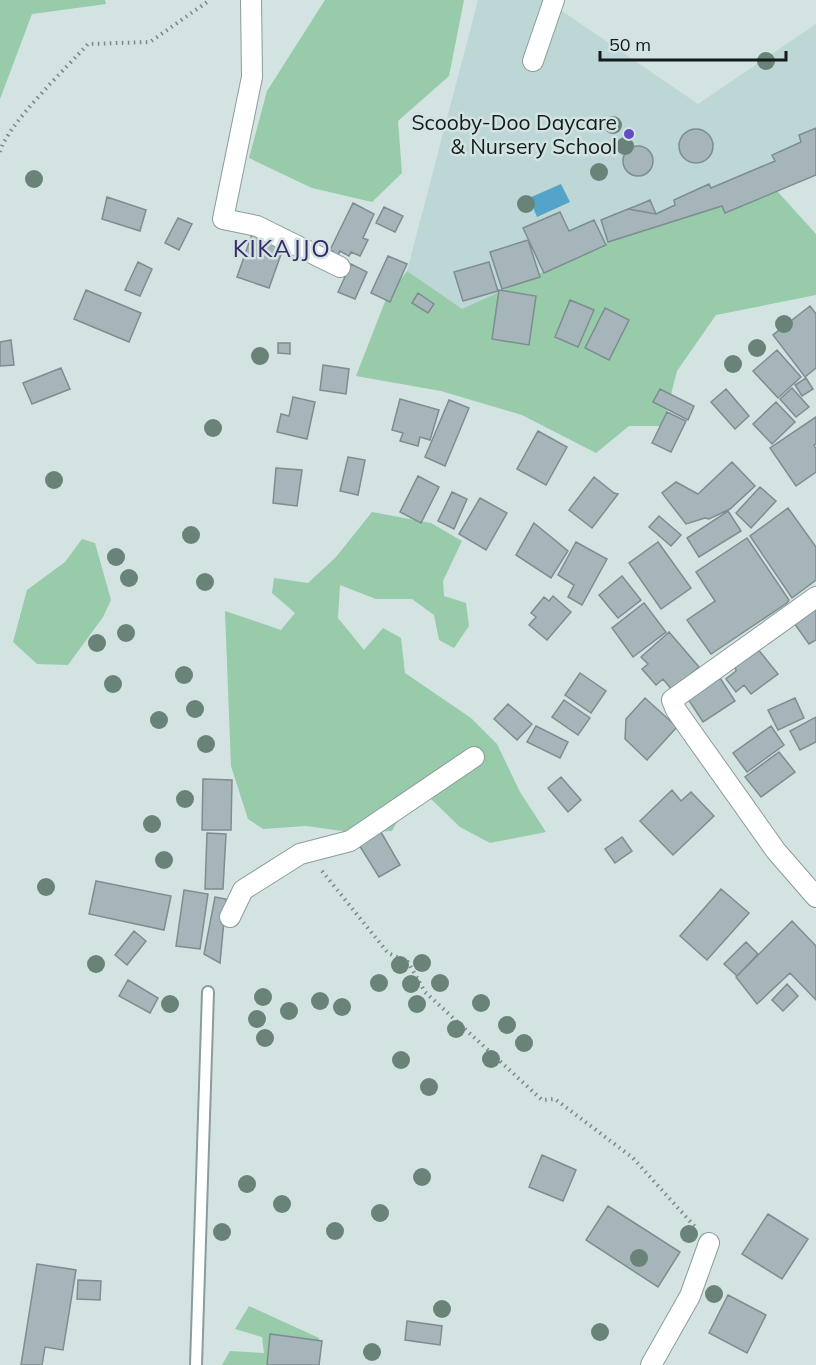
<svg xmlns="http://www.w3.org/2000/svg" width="816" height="1365" font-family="Mulish,sans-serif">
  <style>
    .built { fill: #bdd7d6 }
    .green { fill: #97cbaa }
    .water { fill: #54a3c9 }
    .building { fill: #a5b5b9; stroke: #7e8d90; stroke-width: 1.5 }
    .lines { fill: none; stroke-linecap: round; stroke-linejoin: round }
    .lane-casing { stroke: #8c9c9b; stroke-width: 14 }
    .street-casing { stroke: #8c9c9b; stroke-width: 22 }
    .path { stroke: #7c8887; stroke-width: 4; stroke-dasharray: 1.5 4.5; stroke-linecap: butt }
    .lane { stroke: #fff; stroke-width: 10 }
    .street { stroke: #fff; stroke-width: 20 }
    .tree { fill: #6a8378 }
    .poi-dot { fill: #634dc6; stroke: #d2e3e2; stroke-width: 2 }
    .labels { text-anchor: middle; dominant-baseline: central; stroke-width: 5; stroke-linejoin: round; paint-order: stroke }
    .poi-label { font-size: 21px; fill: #151b1b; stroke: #d2e3e2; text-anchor: end }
    .quarter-label { font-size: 24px; letter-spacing: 1.5px; fill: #352c67; stroke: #d2e3e2 }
  </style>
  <rect width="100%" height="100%" fill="#d2e3e2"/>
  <!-- built -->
  <path class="built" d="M478 0H546L698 104 816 24V164L469 323 407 271Z"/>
  <!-- green -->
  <path class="green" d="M0 0H105L106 4 32 14 0 99Z
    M325 0H464L449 76 398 121 402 173 372 202 312 188 249 158 267 91Z
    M777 191 816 234V295L716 315 677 371 663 426H629L596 453 522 415 441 391 356 376 386 299 407 271 462 309 608 242 722 206 725 212Z
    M372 512 431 523 462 541 443 581 444 596 466 603 469 626 454 648 439 640 434 615 412 599H376L340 585 338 618 364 650 383 628 401 638 405 673 471 718 497 744 520 792 546 832 490 843 460 827 430 798 401 815 392 831 357 833 306 826 263 829 248 819 231 766 225 611 281 630 295 613 272 593 274 578 308 583 336 557Z
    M82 539 95 543 111 600 103 617 68 665 37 664 13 642 27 590 65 562Z
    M249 1306 319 1338 320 1365H222L230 1351 264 1353 262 1337 235 1329Z"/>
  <!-- water -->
  <path class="water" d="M561 184 570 202 537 217 529 198Z"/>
  <!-- building -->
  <path class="building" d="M816 128V175L725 213 722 206 608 242 601 220 628 209 656 214 675 205 674 200 709 184 711 188 775 161 772 155 801 142 799 135Z
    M679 146a17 17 0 1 1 34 0a17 17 0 1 1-34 0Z
    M623 161a15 15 0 1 1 30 0a15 15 0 1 1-30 0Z
    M107 197 146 210 140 231 102 219Z
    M650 200 656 214 628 209 636 206Z
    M353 203 374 214 363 238 368 240 360 256 351 252 349 256 340 251 336 259 331 256 333 251 330 250Z
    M384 207 403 216 395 232 376 223Z
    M560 212 569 231 594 220 606 245 544 273 523 228Z
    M178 218 192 224 179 250 165 243Z
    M252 234 284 246 269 288 237 277Z
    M528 240 540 277 502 289 490 252Z
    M388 256 407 264 390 302 371 293Z
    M138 262 152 269 140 296 125 290Z
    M489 262 498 291 463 301 454 272Z
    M351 264 367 272 355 299 338 292Z
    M86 290 141 313 129 342 74 319Z
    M499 290 536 296 529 345 492 339Z
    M418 293 434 304 428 313 412 303Z
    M570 300 594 310 578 347 555 337Z
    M810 306 816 314V368L805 377 773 335Z
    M605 308 629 320 609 360 585 348Z
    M11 340 14 365 0 366V342Z
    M278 343H290V354L278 353Z
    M777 350 801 377 778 398 753 371Z
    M323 365 349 369 346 394 320 390Z
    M61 368 70 389 32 404 23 383Z
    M806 378 813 389 802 396 795 385Z
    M792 388 809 407 796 417 780 399Z
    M660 389 694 406 688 420 653 402Z
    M726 389 749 416 735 429 711 402Z
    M293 397 315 402 307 439 277 432 281 414 289 416Z
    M400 399 439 410 430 440 420 437 418 446 400 441 403 433 392 430Z
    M449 400 469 408 445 466 425 457Z
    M776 402 795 422 772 444 753 424Z
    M667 412 686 421 671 452 652 443Z
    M816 417V444L814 445 816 449V472L796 486 770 448Z
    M538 431 567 447 546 485 517 469Z
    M348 457 365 460 358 495 340 491Z
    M732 462 755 486 730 509 709 519 705 518 686 524 662 493 676 482 698 494Z
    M276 468 302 470 297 506 273 503Z
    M418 476 439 487 421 523 400 512Z
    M594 477 614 493 618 494 592 528 569 510Z
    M760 487 776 501 751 528 736 513Z
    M452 492 467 499 454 529 438 521Z
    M480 498 507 513 486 550 459 534Z
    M788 508 816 547V580L792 598 750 536Z
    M728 511 741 531 699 557 687 538Z
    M659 516 681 535 671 546 649 527Z
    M534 523 568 551 551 578 516 555Z
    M747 538 789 600 787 603 711 654 687 620 715 601 696 572Z
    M576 542 607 559 582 605 568 597 574 585 558 575Z
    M658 542 691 588 661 609 629 563Z
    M622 576 641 600 618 618 599 595Z
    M553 596 571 612 547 640 529 625 536 617 531 613 544 597 549 601Z
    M644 603 666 632 633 657 612 628Z
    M816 609V640L809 644 794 623Z
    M669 632 699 667 672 690 663 679 656 685 642 669 648 664 641 657Z
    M757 648 778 674 751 694 744 685 736 692 726 679 736 671 735 665Z
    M580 673 606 691 591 713 565 695Z
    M720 678 735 701 703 722 688 699Z
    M645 698 677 727 647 760 625 739 626 719Z
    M795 698 804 718 778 730 768 710Z
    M564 700 590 718 578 735 552 717Z
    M508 704 532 724 517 740 494 719Z
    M816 717V742L800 750 790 731Z
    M536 726 568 742 560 758 527 742Z
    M771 726 784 745 747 772 733 753Z
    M779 752 795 772 761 797 745 777Z
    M561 777 581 800 568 812 548 788Z
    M203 779 232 780 231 830H202Z
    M672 790 681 801 691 792 714 816 673 855 640 821Z
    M378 827 400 865 379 877 356 840Z
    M207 833 226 834 223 889H205Z
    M622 837 632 851 615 863 605 849Z
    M96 881 171 896 164 930 89 914Z
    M721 889 749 913 707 960 680 936Z
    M184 890 208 894 200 949 176 946Z
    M215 897 226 899 220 963 204 954Z
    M792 921 816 946V1000L790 973 757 1004 736 977Z
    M134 931 146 941 127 965 115 955Z
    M746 942 758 954 737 976 724 964Z
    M128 980 158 998 150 1013 119 996Z
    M787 984 798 996 783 1011 772 1000Z
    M542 1155 576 1170 563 1201 529 1187Z
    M608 1206 680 1252 658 1287 586 1240Z
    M768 1214 808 1239 782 1279 742 1254Z
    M37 1264 76 1270 63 1350 45 1347 42 1365H21Z
    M78 1280 101 1281 100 1300 77 1299Z
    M728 1295 766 1315 747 1353 709 1333Z
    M407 1321 442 1326 440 1345 405 1340Z
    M270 1334 322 1341 319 1365H267Z"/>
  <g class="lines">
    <!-- lane casing -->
    <g class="lane-casing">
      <path id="lane" d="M196 1365 208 992"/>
    </g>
    <!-- street casing -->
    <g class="street-casing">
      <path id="street" d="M251 0 252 77 223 219 257 226 340 267
        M533 61 554 0
        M816 597 672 700 676 710 776 851 816 897
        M230 917 243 890 300 854 350 841 474 757
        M651 1365 690 1296 709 1243"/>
    </g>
    <!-- path -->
    <path class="path" d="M0 152C5 127 68 66 88 44L150 42 210 0
      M322 871 388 953 408 962 425 992 542 1100 555 1099 633 1158 696 1228"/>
    <!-- lane -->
    <use href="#lane" class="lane"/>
    <!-- street -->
    <use href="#street" class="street"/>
  </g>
  <!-- trees -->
  <g class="tree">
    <circle cx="766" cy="61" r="9"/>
    <circle cx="613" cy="125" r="9"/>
    <circle cx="625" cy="146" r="9"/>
    <circle cx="599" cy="172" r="9"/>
    <circle cx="34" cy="179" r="9"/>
    <circle cx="526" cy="204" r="9"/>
    <circle cx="784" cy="324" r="9"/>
    <circle cx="757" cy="348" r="9"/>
    <circle cx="260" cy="356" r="9"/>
    <circle cx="733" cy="364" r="9"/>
    <circle cx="213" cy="428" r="9"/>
    <circle cx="54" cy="480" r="9"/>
    <circle cx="191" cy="535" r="9"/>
    <circle cx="116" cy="557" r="9"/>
    <circle cx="129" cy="578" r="9"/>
    <circle cx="205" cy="582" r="9"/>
    <circle cx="126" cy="633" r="9"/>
    <circle cx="97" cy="643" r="9"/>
    <circle cx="184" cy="675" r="9"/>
    <circle cx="113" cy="684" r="9"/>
    <circle cx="195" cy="709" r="9"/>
    <circle cx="159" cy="720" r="9"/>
    <circle cx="206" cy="744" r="9"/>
    <circle cx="185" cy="799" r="9"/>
    <circle cx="152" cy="824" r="9"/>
    <circle cx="164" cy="860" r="9"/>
    <circle cx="46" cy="887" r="9"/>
    <circle cx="422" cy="963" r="9"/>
    <circle cx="96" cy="964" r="9"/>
    <circle cx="400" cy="965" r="9"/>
    <circle cx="379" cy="983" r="9"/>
    <circle cx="440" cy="983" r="9"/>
    <circle cx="411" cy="984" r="9"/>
    <circle cx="263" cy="997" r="9"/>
    <circle cx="320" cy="1001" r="9"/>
    <circle cx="481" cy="1003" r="9"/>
    <circle cx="170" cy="1004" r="9"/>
    <circle cx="417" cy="1004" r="9"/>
    <circle cx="342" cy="1007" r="9"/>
    <circle cx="289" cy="1011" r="9"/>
    <circle cx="257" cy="1019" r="9"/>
    <circle cx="507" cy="1025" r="9"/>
    <circle cx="456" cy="1029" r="9"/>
    <circle cx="265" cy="1038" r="9"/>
    <circle cx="524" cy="1043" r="9"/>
    <circle cx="491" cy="1059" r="9"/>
    <circle cx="401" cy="1060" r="9"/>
    <circle cx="429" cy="1087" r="9"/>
    <circle cx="422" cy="1177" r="9"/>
    <circle cx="247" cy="1184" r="9"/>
    <circle cx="282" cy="1204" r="9"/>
    <circle cx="380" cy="1213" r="9"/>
    <circle cx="335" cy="1231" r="9"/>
    <circle cx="222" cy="1232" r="9"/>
    <circle cx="689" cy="1234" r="9"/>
    <circle cx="639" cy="1258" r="9"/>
    <circle cx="714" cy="1294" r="9"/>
    <circle cx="442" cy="1309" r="9"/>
    <circle cx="600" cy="1332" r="9"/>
    <circle cx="372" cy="1352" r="9"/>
  </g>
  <!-- markers -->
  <circle class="poi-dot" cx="629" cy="134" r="6"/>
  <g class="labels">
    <!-- poi labels -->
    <g class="poi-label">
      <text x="617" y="122">Scooby-Doo Daycare<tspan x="617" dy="24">&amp; Nursery School</tspan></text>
    </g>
    <!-- quarter labels -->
    <g class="quarter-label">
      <text x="282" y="248">KIKAJJO</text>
    </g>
  </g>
  <!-- scale -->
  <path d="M600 51v9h186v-9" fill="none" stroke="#151b1b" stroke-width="3"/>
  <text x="609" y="51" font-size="18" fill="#151b1b" stroke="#d2e3e2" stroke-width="4.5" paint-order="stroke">50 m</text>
</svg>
